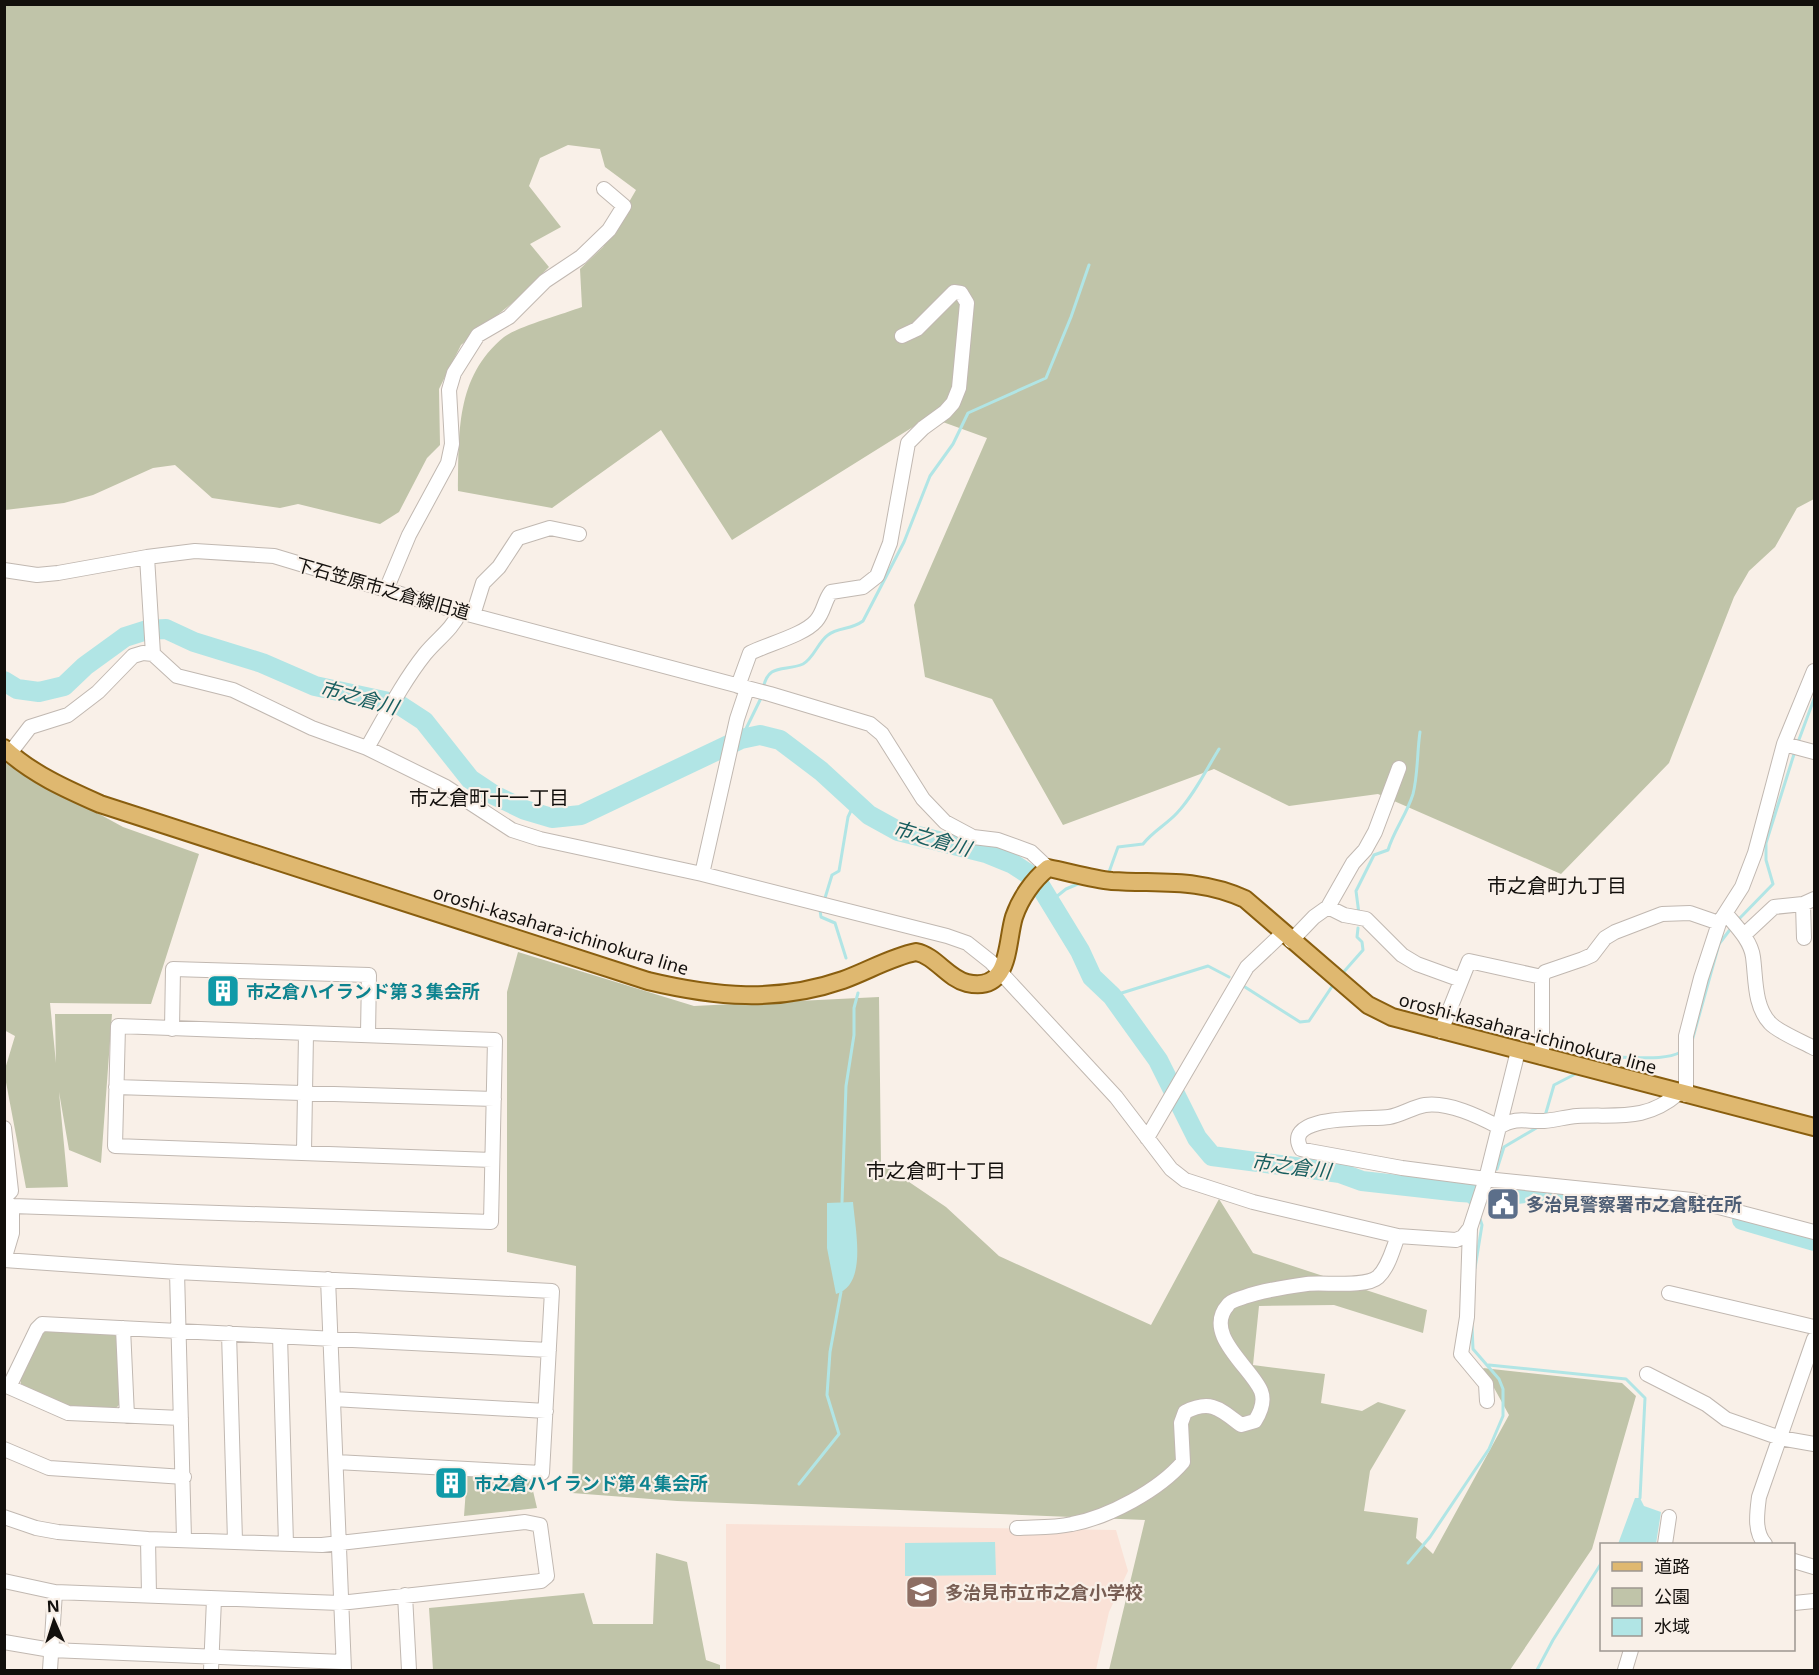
<svg xmlns="http://www.w3.org/2000/svg" width="1819" height="1675" font-family="'Noto Sans','Noto Sans JP',sans-serif">
  <style>
    .education { fill: #fae2d7 }
    .green { fill: #c0c4a9 }
    .water { fill: #b1e5e5 }
    .lines { fill: none; stroke-linecap: round; stroke-linejoin: round }
    .stream { stroke: #b1e5e5; stroke-width: 3 }
    .river { stroke: #b1e5e5; stroke-width: 20 }
    .minor-casing { stroke: #c1b8b1; stroke-width: 16 }
    .major-casing { stroke: #895e0f; stroke-width: 20 }
    .minor { stroke: #fff; stroke-width: 14 }
    .major { stroke: #dfb870; stroke-width: 16 }
    .labels { text-anchor: middle; dominant-baseline: central; stroke-width: 4.5; stroke-linejoin: round; paint-order: stroke }
    .street-label { font-size: 18px; fill: #120f0c; stroke: #f9f0e8 }
    .culture-label { font-size: 18px; font-weight: bold; fill: #0d838f; stroke: #f9f0e8; text-anchor: start }
    .service-label { font-size: 18px; font-weight: bold; fill: #4e5e75; stroke: #f9f0e8; text-anchor: start }
    .education-label { font-size: 18px; font-weight: bold; fill: #785e54; stroke: #f9f0e8; text-anchor: start }
    .water-label { font-size: 20px; font-style: italic; fill: #185e5f; stroke: #f9f0e8 }
    .neighbourhood-label { font-size: 20px; fill: #120f0c; stroke: #f9f0e8 }
  </style>
  <rect width="100%" height="100%" fill="#f9f0e8"/>
  <!-- education -->
  <path class="education" d="M726 1524 1116 1530 1128 1571 1109 1612 1096 1670H726Z"/>
  <!-- green -->
  <path class="green" d="M4 5H1814V499L1797 508 1775 547 1749 571 1734 597 1669 763 1561 874 1378 794 1289 806 1214 769 1063 825 992 699 925 677 914 605 987 438 929 417 732 540 661 430 552 508 458 491C459 434 455 377 504 337 517 327 563 314 582 307L580 269 603 247 636 190 605 167 600 149 568 145 540 158 529 186 561 227 530 244 549 267 517 299 461 345 439 389 440 445 427 458 399 512 380 524 298 504 280 508 212 498 175 465 153 468 93 495 64 503 5 510Z
    M4 762 123 827 199 854 151 1004 50 1003 56 1063 55 1014H112L101 1163 69 1150 59 1092 68 1187 26 1188 5 1077V1069L15 1036 4 1030Z
    M518 952 694 1006 879 997 881 1163 946 1207 999 1256 1151 1325 1219 1199 1253 1253 1427 1310 1423 1333 1334 1305 1259 1306 1253 1365 1325 1374 1321 1403 1362 1411 1378 1402 1406 1410 1370 1471 1364 1511 1418 1518 1416 1538 1433 1554 1509 1415 1483 1368 1622 1383 1636 1396 1592 1549 1510 1670H1109L1145 1520 677 1501 572 1493 576 1266 507 1252V992Z
    M51 1329 112 1332 118 1338 119 1405 114 1410 63 1405 21 1384 20 1378 41 1334Z
    M467 1475 530 1478 537 1508 464 1516Z
    M656 1553 687 1562 706 1660 720 1665V1670H433L429 1608 584 1593 593 1624H653Z"/>
  <!-- water -->
  <path class="water" d="M853 1202C855 1229 868 1285 836 1294L827 1248V1203Z
    M1635 1498H1640L1644 1506 1661 1512 1656 1544H1618Z
    M995 1542 996 1575 905 1576V1543Z"/>
  <g class="lines">
    <!-- stream -->
    <path class="stream" d="M763 689C768 662 785 672 803 664 814 658 818 642 828 635 838 627 851 630 863 621L904 542 930 476 953 444 968 413 1046 378 1071 317 1089 265
      M741 739 762 696
      M1797 745 1814 699
      M1106 873 1109 872 1118 847 1143 844C1152 832 1167 824 1177 813 1194 795 1206 770 1219 749
      M825 898 832 875 839 871 848 817 855 802
      M1051 901 1066 889 1080 883
      M820 910 821 917 835 923 846 958
      M1359 914 1356 891 1374 855 1388 850C1394 830 1407 814 1413 794 1418 775 1417 752 1420 732
      M1738 920 1773 884 1766 860V843L1795 751
      M1341 975 1363 950 1362 942 1357 937 1358 928
      M1245 987 1300 1022 1309 1021 1333 985
      M1112 996 1208 966 1229 977
      M1692 1041 1719 944 1732 927
      M1591 1063C1609 1050 1656 1065 1681 1052
      M1545 1116 1554 1085 1581 1071
      M1497 1169 1504 1147 1538 1127
      M1460 1192 1472 1205
      M1493 1192 1494 1188
      M842 1202 846 1086 854 1035V1008L858 993
      M1475 1268 1482 1225 1479 1216
      M1489 1365 1626 1379 1645 1398 1640 1498
      M799 1484 839 1434 827 1395 830 1352 841 1292
      M1408 1563 1430 1537 1489 1449 1503 1416V1389L1499 1379 1473 1349 1472 1326
      M1537 1670 1553 1640 1602 1562"/>
    <!-- river -->
    <path class="river" d="M4 681 17 689 39 692 64 686 85 666 125 637 147 630 166 629 194 642 262 663 315 686 398 704 424 721 470 779 494 795 525 810 552 818 581 815 741 739 760 735 780 740 821 771 869 815 898 831 986 853 1013 864 1036 879 1080 951 1092 977 1112 996 1158 1060 1197 1138 1212 1156 1340 1173 1362 1181 1460 1192 1508 1195 1541 1191 1646 1201
      M1742 1220 1814 1241"/>
    <!-- minor casing -->
    <g class="minor-casing">
      <path id="minor" d="M147 557 153 654 177 676 233 690 312 728 367 748 446 787 512 830 540 839 702 874 947 936 967 943 991 962 1116 1097 1171 1169 1185 1180 1253 1202 1398 1236 1456 1240 1463 1237 1470 1228 1486 1179 1518 1051
        M4 570 37 575 58 573 147 557 195 551 274 556 460 612 770 694 870 724 882 734 923 799 945 822 973 837 998 840 1031 852 1048 868
        M386 590 409 535 448 463 452 444 449 390 454 373 478 335 509 317 545 281 581 257 609 230 624 206 604 189
        M473 615 483 583 499 567 518 538 550 528 579 534
        M738 686 750 653C768 644 804 635 816 621 824 612 824 601 831 592L863 587 877 576 890 543 908 443 923 428 945 412 953 403 959 388 967 303 961 293 954 292 917 329 902 336
        M1784 744 1814 752
        M367 748C385 717 402 683 425 654 438 638 451 631 460 612
        M10 753 30 727 68 715 98 692 133 656 143 653 153 654
        M702 874 737 719 747 689
        M1803 904 1804 938
        M1328 907 1344 915 1366 919 1402 955 1417 964 1461 980
        M1727 915C1737 927 1751 941 1753 957 1756 979 1754 1006 1770 1023 1778 1032 1803 1042 1814 1048
        M1744 935 1774 907 1803 904 1814 899
        M1291 941 1314 917 1328 907 1353 863 1365 850 1375 832 1399 768
        M172 1029 173 969 369 975 368 1034
        M1441 1031 1469 961 1542 977
        M1542 1057V977L1545 972 1583 959 1592 955 1605 938 1615 932 1662 914 1690 913 1719 923
        M116 1087 494 1099
        M1679 1093C1645 1122 1618 1114 1577 1116 1566 1117 1555 1120 1544 1121 1526 1122 1518 1116 1499 1127 1478 1116 1449 1102 1425 1105 1413 1107 1401 1115 1389 1117 1371 1120 1281 1113 1301 1149L1309 1151 1402 1168 1486 1179 1692 1200 1814 1232
        M1686 1095V1036L1701 978 1719 923 1742 887 1755 853 1784 744 1814 671
        M4 1128 11 1191 4 1198
        M1147 1138 1247 967 1282 934
        M304 1151 306 1034
        M12 1206 491 1222 495 1040 118 1026 115 1146 492 1160
        M1470 1228 1467 1317 1461 1354 1486 1384 1487 1401
        M4 1260 177 1272 552 1291 542 1473 336 1462
        M4 1260 12 1233V1206L7 1203
        M177 1272 184 1539
        M328 1279 344 1670
        M1669 1293 1814 1327
        M123 1328 127 1416
        M229 1333 235 1541
        M280 1336 286 1544
        M1647 1374 1706 1404 1726 1419 1780 1438 1814 1444
        M333 1399 546 1411
        M181 1418 68 1413 9 1387 37 1329 42 1324 549 1350
        M4 1449 49 1468 184 1477
        M4 1517 36 1528 58 1532 148 1539 322 1545 525 1522 540 1525 547 1576 541 1581 340 1603 55 1592 50 1670
        M1017 1528C1035 1527 1054 1528 1072 1524 1109 1517 1159 1490 1183 1462L1181 1423 1185 1412C1211 1399 1220 1409 1241 1425L1255 1421C1260 1413 1265 1401 1261 1391 1252 1368 1202 1334 1228 1305 1231 1300 1239 1299 1244 1297 1264 1290 1285 1287 1307 1284 1324 1282 1366 1288 1378 1277 1389 1267 1393 1248 1398 1236
        M148 1539 149 1595
        M1665 1544 1669 1517
        M1765 1544C1754 1532 1757 1513 1759 1497L1814 1339
        M1794 1561 1814 1567
        M4 1581 55 1592
        M405 1595 409 1670
        M1794 1603 1814 1601
        M4 1642 51 1650 343 1662
        M211 1670 214 1599
        M1625 1670 1631 1650"/>
    </g>
    <!-- major casing -->
    <g class="major-casing">
      <path id="major" d="M4 748C32 774 66 789 100 804L648 981C715 997 777 1003 843 980 868 971 891 957 916 952 936 956 947 978 967 983 1011 993 1006 943 1014 917 1020 899 1033 880 1048 868 1069 872 1091 879 1112 881 1161 884 1199 878 1245 899L1368 1005 1392 1017 1814 1127"/>
    </g>
    <!-- minor -->
    <use href="#minor" class="minor"/>
    <!-- major -->
    <use href="#major" class="major"/>
  </g>
  <!-- icons -->
  <defs>
    <g id="building-square" transform="scale(1.725)"><rect x="-9" y="-9" width="18" height="18" rx="4" fill="#0f9aa8" stroke="#f9f0e8"/><path d="M-4-6H4V6H1V3H-1V6H-4ZM-2.5-4.3h1.7v1.8h-1.7ZM.8-4.3h1.7v1.8H.8ZM-2.5-1h1.7V.8h-1.7ZM.8-1h1.7V.8H.8Z" fill="#fff"/></g>
    <g id="civic-square" transform="scale(1.725)"><rect x="-9" y="-9" width="18" height="18" rx="4" fill="#5c6f8a" stroke="#f9f0e8"/><path d="M-.6-6.5H3V-4.5H.6V-3L4-1V1h2V6H-6V1h2V-1L-.6-3ZM-1.2 2.5V6h2.4V2.5Z" fill="#fff"/></g>
    <g id="school-square" transform="scale(1.725)"><rect x="-9" y="-9" width="18" height="18" rx="4" fill="#8d6e63" stroke="#f9f0e8"/><path d="M0-5L7-2L0 1L-7-2ZM-4 1L0 2.5L4 1V4Q0 6-4 4Z" fill="#fff"/></g>
  </defs>
  <g fill-rule="evenodd">
    <use href="#building-square" x="223" y="991"/>
    <use href="#civic-square" x="1503" y="1204"/>
    <use href="#building-square" x="451" y="1483"/>
    <use href="#school-square" x="922" y="1592"/>
  </g>
  <g class="labels">
    <!-- street labels -->
    <g class="street-label">
      <text transform="translate(383 588) rotate(16)">下石笠原市之倉線旧道</text>
      <text transform="translate(561 930) rotate(17)">oroshi-kasahara-ichinokura line</text>
      <text transform="translate(1528 1033) rotate(15)">oroshi-kasahara-ichinokura line</text>
    </g>
    <!-- culture labels -->
    <g class="culture-label">
      <text x="246" y="991">市之倉ハイランド第３集会所</text>
      <text x="474" y="1483">市之倉ハイランド第４集会所</text>
    </g>
    <!-- service labels -->
    <g class="service-label">
      <text x="1526" y="1204">多治見警察署市之倉駐在所</text>
    </g>
    <!-- education labels -->
    <g class="education-label">
      <text x="945" y="1592">多治見市立市之倉小学校</text>
    </g>
    <!-- water labels -->
    <g class="water-label">
      <text transform="translate(359 697) rotate(15)">市之倉川</text>
      <text transform="translate(932 838) rotate(16)">市之倉川</text>
      <text transform="translate(1291 1166) rotate(7)">市之倉川</text>
    </g>
    <!-- neighbourhood labels -->
    <g class="neighbourhood-label">
      <text x="489" y="797">市之倉町十一丁目</text>
      <text x="1557" y="885">市之倉町九丁目</text>
      <text x="936" y="1170">市之倉町十丁目</text>
    </g>
  </g>
  <!-- border -->
  <rect width="1819" height="1675" fill="none" stroke="#120f0c" stroke-width="12"/>
  <!-- legend -->
  <rect x="1600" y="1543" width="195" height="108" fill="#f9f0e8" stroke="#9d9690" stroke-width="1.5"/>
  <rect x="1612" y="1562" width="30" height="9" fill="#dfb870" stroke="#9d9690" stroke-width="1.5"/>
  <text x="1654" y="1573" font-size="18" fill="#120f0c">道路</text>
  <rect x="1612" y="1588" width="30" height="18" fill="#c0c4a9" stroke="#9d9690" stroke-width="1.5"/>
  <text x="1654" y="1603" font-size="18" fill="#120f0c">公園</text>
  <rect x="1612" y="1618" width="30" height="18" fill="#b1e5e5" stroke="#9d9690" stroke-width="1.5"/>
  <text x="1654" y="1633" font-size="18" fill="#120f0c">水域</text>
  <!-- north arrow -->
  <g transform="translate(54 1621) rotate(357)" stroke="#f9f0e8" stroke-width="4.5" paint-order="stroke">
  <path d="M0-4.5L10 22L0 15L-10 22Z" fill="#120f0c"/>
  <text y="-9" font-size="16" font-weight="bold" text-anchor="middle" fill="#120f0c">N</text>
  </g>
</svg>
